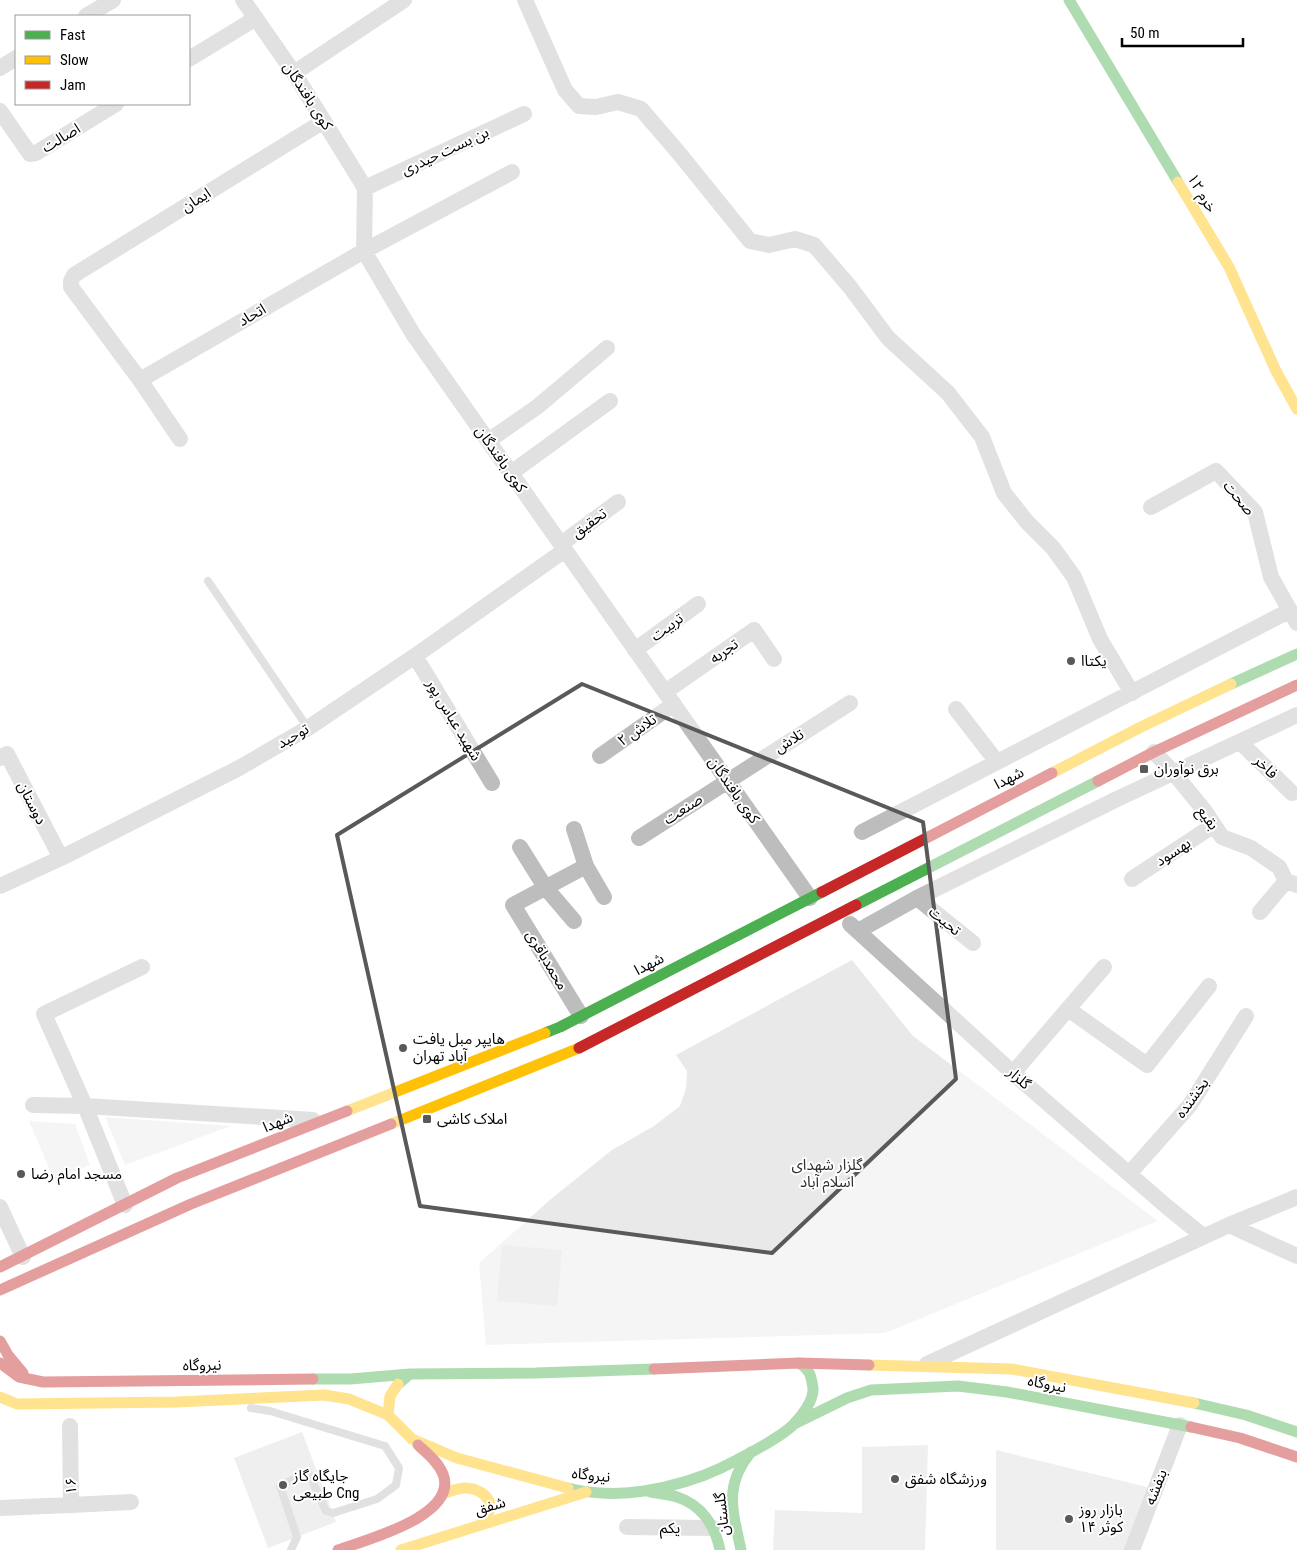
<svg xmlns="http://www.w3.org/2000/svg" width="1297" height="1550" font-family="'Roboto Condensed','Noto Sans Arabic',sans-serif">
  <style>
    .green { fill: #e9e9e9 }
    .building { fill: #dcdcdc }
    .lines { fill: none; stroke-linecap: round; stroke-linejoin: round }
    .lane { stroke: #bdbdbd; stroke-width: 8 }
    .street { stroke: #bdbdbd; stroke-width: 16 }
    .fast { stroke: #4caf50; stroke-width: 11 }
    .slow { stroke: #ffc107; stroke-width: 11 }
    .jam { stroke: #c62828; stroke-width: 11 }
    .marked { fill: none; stroke: #595959; stroke-width: 4; stroke-linejoin: round }
    .poi-dot { fill: #595959; stroke: #fff; stroke-width: 2 }
    .labels { text-anchor: middle; dominant-baseline: central; stroke-width: 4; stroke-linejoin: round; paint-order: stroke }
    .street-label { font-size: 15px; fill: #000; stroke: #fff }
    .poi-label { font-size: 15px; fill: #000; stroke: #fff; text-anchor: start }
    .park-label { font-size: 15px; fill: #2e2e2e; stroke: #fff }
  </style>
  <rect width="100%" height="100%" fill="#fff"/>
  <!-- green -->
  <path class="green" d="M852 960 913 1036 1158 1221 885 1333 486 1345 479 1263 551 1199 612 1150 654 1126 680 1106 686 1088 687 1071 676 1055Z
    M105 1117 231 1126 125 1165Z
    M29 1121 75 1124 90 1165 54 1180Z"/>
  <!-- building -->
  <path class="building" d="M502 1245 562 1250 557 1306 497 1301Z
    M302 1432 336 1522 268 1548 234 1458Z
    M928 1445 925 1550H773L775 1510 862 1513V1447Z
    M996 1450 1155 1489 1129 1550H996Z"/>
  <g class="lines">
    <!-- lane -->
    <path class="lane" d="M208 581 308 728
      M251 1408 270 1411 385 1446 399 1468 396 1485 377 1499 333 1513 326 1511 308 1472 280 1486 297 1537 291 1550"/>
    <!-- street -->
    <path class="street" d="M243 0 294 73 365 188 364 251 413 334 810 898
      M525 0 565 90 579 106 596 107 618 102 641 109 678 152 750 241 769 245 795 239 814 245 850 287 888 338 948 393 982 437 1004 493 1027 522 1053 548 1074 577 1100 639 1132 693
      M86 16 113 0
      M189 59 256 18
      M0 68 16 58
      M294 73 404 0
      M0 111 30 154 36 153 116 104
      M365 188 524 114
      M140 380 364 251 512 172
      M180 439 140 380 71 287V281L74 275 324 121
      M488 441 537 407 607 348
      M511 473 610 401
      M1151 507 1216 471 1255 512 1271 577 1297 623
      M561 544 618 502
      M635 650 698 604
      M415 656 492 783
      M665 692 754 630 774 659
      M956 709 997 762
      M1240 742 1292 793
      M1154 752 1173 772 1204 810 1222 837 1251 848 1279 867 1286 881 1297 885
      M600 756 674 704
      M0 758 7 754 61 858
      M574 829 586 866 513 905 581 1016
      M862 832 1289 611
      M639 838 850 703
      M520 847 545 887 574 921
      M586 866 604 897
      M1132 879 1214 825
      M0 886 61 858 239 768 308 728 415 656 565 550
      M917 898 973 943
      M1260 912 1286 881
      M850 924 1013 1073 1166 1206 1203 1236
      M858 931 917 898 1117 799 1297 715
      M1068 1009 1147 1065 1209 986
      M1013 1073 1104 967
      M33 1105 85 1106 313 1120
      M1129 1174 1190 1105 1246 1016
      M125 1205 85 1106 44 1014 142 967
      M0 1207 23 1257
      M1229 1225 1297 1256
      M927 1364 1229 1225 1297 1197
      M71 1505 131 1502
      M0 1508 71 1505 70 1426
      M627 1527 713 1528
      M1132 1550 1180 1425"/>
    <!-- fast -->
    <path class="fast" d="M1069 0 1178 182
      M1231 684 1297 654
      M856 905 1098 781
      M545 1033 560 1027 822 892
      M313 1379H350L410 1374
      M398 1384 410 1374 536 1373 654 1369
      M1194 1403 1246 1415 1297 1432
      M794 1424 847 1398 871 1390 958 1386 1007 1392 1191 1427
      M568 1488C591 1494 620 1495 644 1491 669 1487 698 1479 721 1468 739 1459 780 1438 793 1425 802 1416 814 1400 813 1388 811 1375 810 1370 799 1363
      M650 1492C659 1494 669 1494 677 1497 702 1505 715 1526 720 1550
      M741 1550C733 1511 723 1486 751 1452"/>
    <!-- slow -->
    <path class="slow" d="M1178 182 1229 267 1276 371 1297 409
      M1052 773 1141 727 1231 684
      M347 1111 545 1033
      M391 1124 579 1048
      M869 1365 1012 1369 1194 1403
      M398 1384 390 1396 388 1415 412 1439 457 1458 568 1488
      M0 1397 17 1404 177 1402 324 1395 349 1399 388 1415
      M442 1494C450 1492 457 1488 465 1488 476 1488 491 1495 490 1508 489 1515 484 1520 480 1525
      M401 1550 586 1492"/>
    <!-- jam -->
    <path class="jam" d="M1098 781 1154 752 1297 685
      M822 892 1052 773
      M579 1048 856 905
      M0 1267 177 1178 347 1111
      M0 1290 191 1204 391 1124
      M0 1341 8 1355 23 1373
      M0 1363 19 1377 43 1382 313 1379
      M654 1369 799 1363 869 1365
      M1191 1427 1240 1438 1297 1457
      M338 1550C365 1540 459 1516 443 1474 438 1462 427 1453 418 1445"/>
  </g>
  <!-- marked area -->
  <path d="M0 0H1297V1550H0ZM582 684 923 822 956 1079 772 1253 420 1206 337 835Z" fill="#fff" fill-opacity=".55" fill-rule="evenodd"/>
  <path class="marked" d="M582 684 923 822 956 1079 772 1253 420 1206 337 835Z"/>
  <!-- markers -->
  <g class="poi-dot">
    <circle cx="1071" cy="661" r="5"/>
    <rect x="1139" y="764" width="10" height="10" rx="2.5"/>
    <circle cx="403" cy="1048" r="5"/>
    <rect x="422" y="1114" width="10" height="10" rx="2.5"/>
    <circle cx="21" cy="1174" r="5"/>
    <circle cx="895" cy="1479" r="5"/>
    <circle cx="283" cy="1485" r="5"/>
    <circle cx="1069" cy="1519" r="5"/>
  </g>
  <g class="labels">
    <!-- street labels -->
    <g class="street-label">
      <text transform="translate(308 96) rotate(57)">کوی بافندگان</text>
      <text transform="translate(61 138) rotate(-31)">اصالت</text>
      <text transform="translate(445 151) rotate(-25)">بن بست حیدری</text>
      <text transform="translate(1202 193) rotate(59)">خرم ۱۲</text>
      <text transform="translate(196 200) rotate(-32)">ایمان</text>
      <text transform="translate(252 315) rotate(-30)">اتحاد</text>
      <text transform="translate(501 459) rotate(55)">کوی بافندگان</text>
      <text transform="translate(1239 498) rotate(50)">صحت</text>
      <text transform="translate(589 523) rotate(-36)">تحقیق</text>
      <text transform="translate(667 627) rotate(-36)">تربیت</text>
      <text transform="translate(724 651) rotate(-35)">تجربه</text>
      <text transform="translate(454 720) rotate(59)">شهید عباس پور</text>
      <text transform="translate(637 730) rotate(-35)">تلاش ۲</text>
      <text transform="translate(293 736) rotate(-30)">توحید</text>
      <text transform="translate(789 741) rotate(-32)">تلاش</text>
      <text transform="translate(1266 767) rotate(44)">فاخر</text>
      <text transform="translate(1009 778) rotate(-27)">شهدا</text>
      <text transform="translate(734 790) rotate(55)">کوی بافندگان</text>
      <text transform="translate(32 803) rotate(63)">دوستان</text>
      <text transform="translate(683 809) rotate(-33)">صنعت</text>
      <text transform="translate(1208 818) rotate(54)">بقیع</text>
      <text transform="translate(1173 852) rotate(-33)">بهسود</text>
      <text transform="translate(945 921) rotate(39)">تحیت</text>
      <text transform="translate(547 960) rotate(59)">محمدباقری</text>
      <text transform="translate(649 964) rotate(-27)">شهدا</text>
      <text transform="translate(1019 1078) rotate(42)">گلزار</text>
      <text transform="translate(1192 1098) rotate(-54)">بخشنده</text>
      <text transform="translate(278 1122) rotate(-22)">شهدا</text>
      <text transform="translate(202 1365) rotate(-1)">نیروگاه</text>
      <text transform="translate(1047 1384) rotate(11)">نیروگاه</text>
      <text transform="translate(591 1475) rotate(6)">نیروگاه</text>
      <text transform="translate(71 1486) rotate(-91)">۱۶</text>
      <text transform="translate(1156 1487) rotate(-69)">بنفشه</text>
      <text transform="translate(490 1506) rotate(-17)">شفق</text>
      <text transform="translate(722 1514) rotate(-96)">گلستان</text>
      <text transform="translate(670 1528) rotate(1)">یکم</text>
    </g>
    <!-- poi labels -->
    <g class="poi-label">
      <text x="1081" y="661">یکتاا</text>
      <text x="1154" y="769">برق نوآوران</text>
      <text x="413" y="1039">هایپر مبل یافت<tspan x="413" dy="17">آباد تهران</tspan></text>
      <text x="437" y="1119">املاک کاشی</text>
      <text x="31" y="1174">مسجد امام رضا</text>
      <text x="293" y="1476">جایگاه گاز<tspan x="293" dy="17">طبیعی Cng</tspan></text>
      <text x="905" y="1479">ورزشگاه شفق</text>
      <text x="1079" y="1510">بازار روز<tspan x="1079" dy="17">کوثر ۱۴</tspan></text>
    </g>
    <!-- park labels -->
    <g class="park-label">
      <text x="827" y="1165">گلزار شهدای<tspan x="827" dy="17">اسلام آباد</tspan></text>
    </g>
  </g>
  <!-- legend -->
  <rect x="15" y="15" width="175" height="90" fill="#ffffff" stroke="#999999"/>
  <rect x="25" y="31" width="25" height="8" fill="#4caf50" stroke="#999999"/>
  <text x="60" y="40" font-size="15" fill="#000000">Fast</text>
  <rect x="25" y="56" width="25" height="8" fill="#ffc107" stroke="#999999"/>
  <text x="60" y="65" font-size="15" fill="#000000">Slow</text>
  <rect x="25" y="81" width="25" height="8" fill="#c62828" stroke="#999999"/>
  <text x="60" y="90" font-size="15" fill="#000000">Jam</text>
  <!-- scale -->
  <path d="M1122 38v8h121v-8" fill="none" stroke="#000000" stroke-width="2.5"/>
  <text x="1130" y="38" font-size="15" fill="#000000" stroke="#ffffff" stroke-width="4" paint-order="stroke">50 m</text>
</svg>
